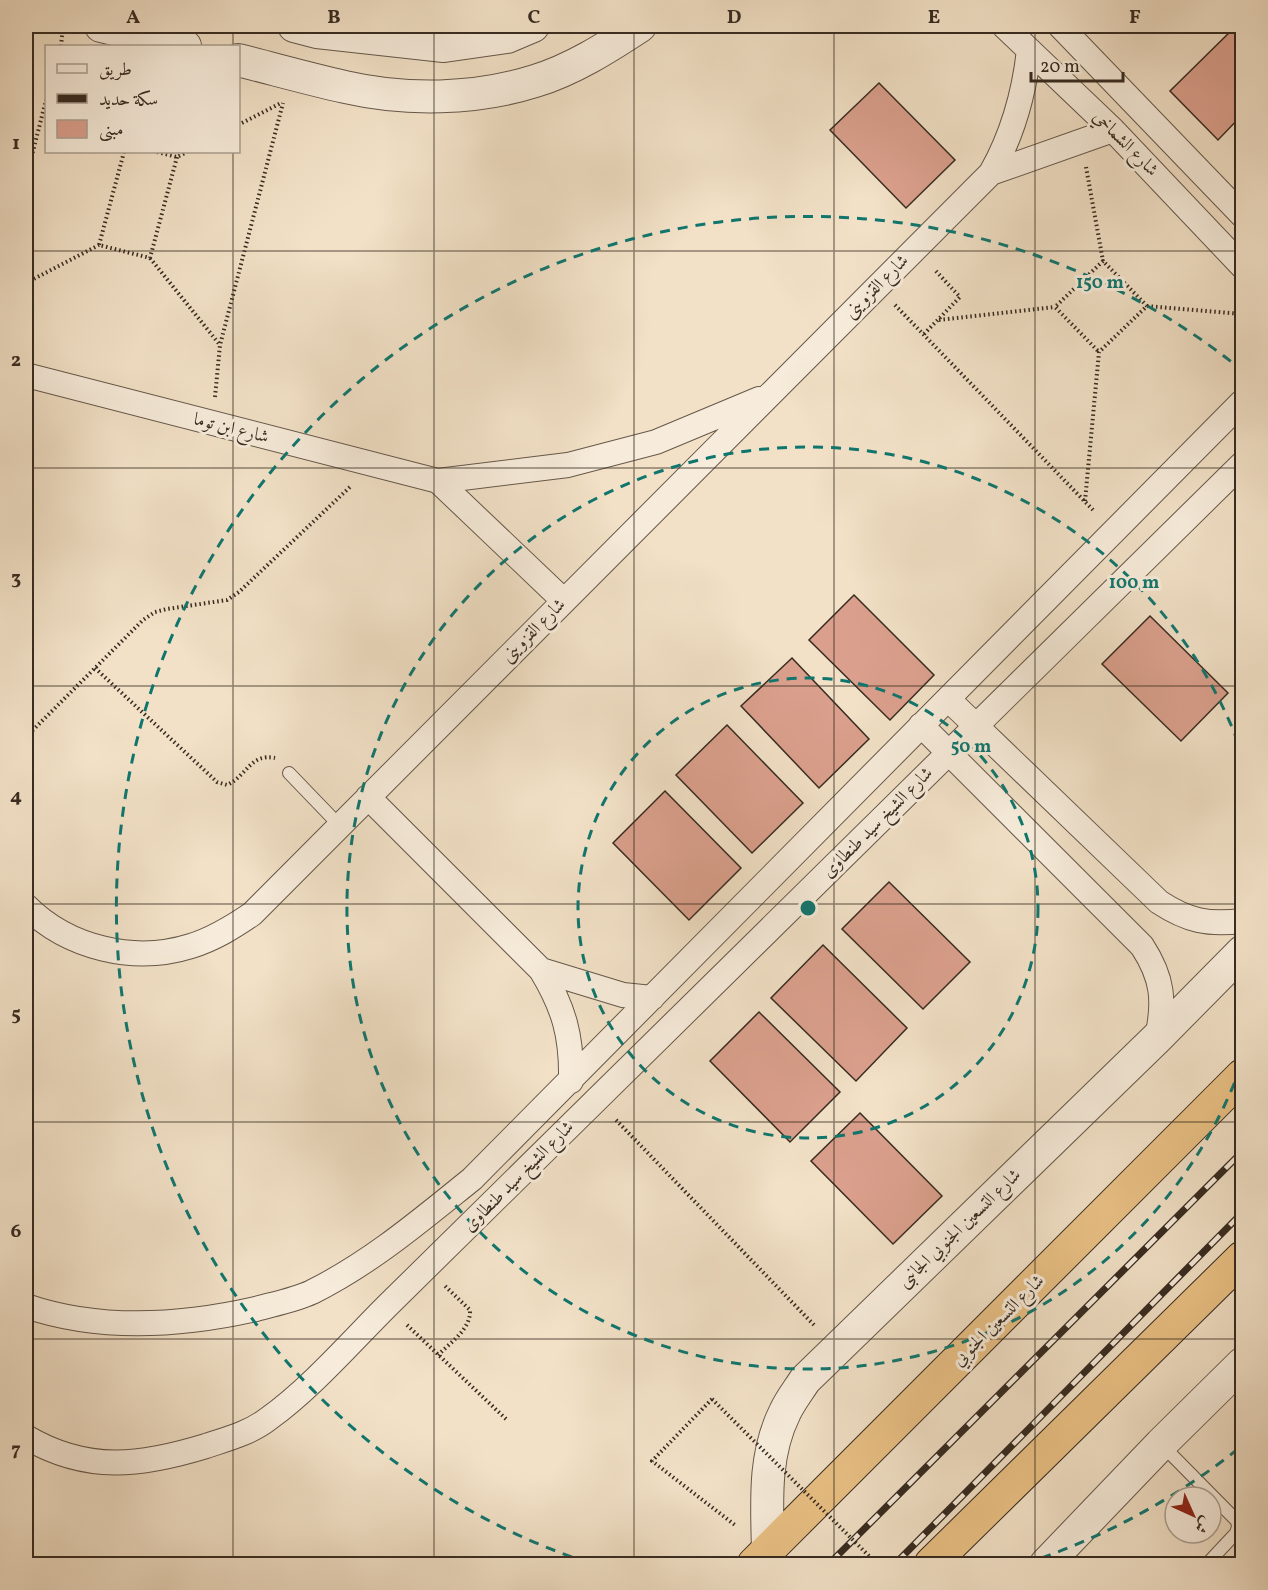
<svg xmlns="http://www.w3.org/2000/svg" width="1268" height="1590" font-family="Vollkorn,Amiri,serif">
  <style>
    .building { fill: #dba08d; stroke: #372b21; stroke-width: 1.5 }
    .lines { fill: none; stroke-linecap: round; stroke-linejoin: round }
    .service-casing { stroke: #66584a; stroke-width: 14 }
    .minor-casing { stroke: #66584a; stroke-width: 26 }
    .tertiary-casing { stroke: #66584a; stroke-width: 34 }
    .trunk-casing { stroke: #372b21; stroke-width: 35 }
    .path { stroke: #372b21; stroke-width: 4; stroke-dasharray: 1.5 3; stroke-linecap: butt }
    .service { stroke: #f7ecdb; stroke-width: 12 }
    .minor { stroke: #f7ecdb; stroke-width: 24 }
    .tertiary { stroke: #f7ecdb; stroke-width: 32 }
    .trunk { stroke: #e9c084; stroke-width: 33 }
    .rail-casing { stroke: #372b21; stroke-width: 7 }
    .rail { stroke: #f7ecdb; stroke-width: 4.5; stroke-dasharray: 14; stroke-linecap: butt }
    .path-bridge { stroke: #372b21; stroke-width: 4; stroke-dasharray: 1.5 3; stroke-linecap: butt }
    .grid { fill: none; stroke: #372b21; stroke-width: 1.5; stroke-opacity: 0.55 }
    .ring { fill: none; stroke: #0f766e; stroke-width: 3; stroke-dasharray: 10 8 }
    .labels { text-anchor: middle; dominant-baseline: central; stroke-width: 6; stroke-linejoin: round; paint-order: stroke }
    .street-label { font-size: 18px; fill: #372b21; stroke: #f7ecdb }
    .centre { fill: #0f766e; stroke: #f7ecdb; stroke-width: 3 }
    .ring-label { font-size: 18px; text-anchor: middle; font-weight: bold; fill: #0f766e; stroke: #f7ecdb; stroke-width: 6; stroke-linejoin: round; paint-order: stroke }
    .neatline { fill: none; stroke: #372b21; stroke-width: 2 }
    .grid-label { font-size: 20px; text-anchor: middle; font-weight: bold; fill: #372b21 }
  </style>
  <rect width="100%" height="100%" fill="#f2e1c7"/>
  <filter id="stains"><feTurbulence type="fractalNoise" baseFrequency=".00333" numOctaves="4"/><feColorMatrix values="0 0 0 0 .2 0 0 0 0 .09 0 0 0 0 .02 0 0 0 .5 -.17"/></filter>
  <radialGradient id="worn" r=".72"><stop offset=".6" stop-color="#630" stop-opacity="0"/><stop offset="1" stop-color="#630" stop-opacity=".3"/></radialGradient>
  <!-- building -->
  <path class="building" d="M1236 26H1242V115L1218 140 1170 91Z
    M879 83 955 160 906 208 830 130Z
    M854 595 934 675 890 720 809 640Z
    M1150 616 1228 693 1181 741 1102 664Z
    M792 658 869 739 819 788 741 706Z
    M727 725 803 803 752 853 676 775Z
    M665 791 741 868 689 920 613 843Z
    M889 882 970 962 923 1009 842 929Z
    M823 945 907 1028 856 1081 771 998Z
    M759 1012 840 1092 790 1142 710 1061Z
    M860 1113 942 1196 893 1244 811 1161Z"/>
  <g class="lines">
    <!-- service casing -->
    <g class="service-casing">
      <path id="service" d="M289 773 340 826
        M1161 1444 1237 1521 1238 1527 1236 1533 1207 1564"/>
    </g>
    <!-- minor casing -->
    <g class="minor-casing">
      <path id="minor" d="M1004 26 1113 130 1242 266
        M1060 26 1242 215
        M991 173 1113 130
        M26 375 438 481 568 465 610 454 656 442 759 399
        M438 481 564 601
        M948 699 1159 902C1188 921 1208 925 1242 921
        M921 725 1142 946C1163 978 1165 1001 1157 1038
        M368 797 541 970C564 1008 572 1036 571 1081
        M26 906C68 948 134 964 191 946 214 939 233 927 252 914L991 173C1013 134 1024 95 1029 50
        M541 970 623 995 652 998
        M26 1306C99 1331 181 1326 256 1309 274 1304 295 1300 312 1292 372 1262 421 1220 472 1179L1242 402
        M26 1437C87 1473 141 1466 206 1446 227 1439 250 1433 268 1419 310 1389 350 1343 387 1306L1242 464"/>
    </g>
    <!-- tertiary casing -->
    <g class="tertiary-casing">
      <path id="tertiary" d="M101 26 185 46
        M294 26 317 32 444 46 507 37 533 26
        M238 60C274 69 309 79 345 87 406 101 475 100 535 81 572 70 608 47 640 26
        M768 1551C767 1504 763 1456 785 1412 790 1401 798 1391 805 1380L1157 1038 1242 952
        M1046 1564 1161 1444 1242 1364"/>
    </g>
    <!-- trunk casing -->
    <g class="trunk-casing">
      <path id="trunk" d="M754 1564 1242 1076
        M931 1564 1242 1258"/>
    </g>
    <!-- path -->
    <path class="path" d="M61 46 63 26
      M238 125 281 103
      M124 152 99 245 150 258 177 157
      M157 152 177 157 187 152
      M1086 167 1103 261
      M26 179 46 100
      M150 258 220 345
      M26 283 99 245
      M895 305 1094 511
      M1147 306 1242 314
      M939 320 1055 307
      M924 334 960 297 934 269
      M215 397 220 345 283 103
      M1085 501 1099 352 1147 306 1103 261 1055 307 1099 352
      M95 668 217 782 227 785C247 776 250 753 275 758
      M26 737 143 620 155 612 167 609 227 600 239 592 351 486
      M616 1120 815 1326
      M407 1325 506 1419
      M438 1355C451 1342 471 1329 470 1310L445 1286
      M712 1399 652 1461 735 1525"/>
    <!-- service -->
    <use href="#service" class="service"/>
    <!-- minor -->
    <use href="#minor" class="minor"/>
    <!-- tertiary -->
    <use href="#tertiary" class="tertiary"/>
    <!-- trunk -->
    <use href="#trunk" class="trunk"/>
    <!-- rail casing -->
    <g class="rail-casing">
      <path id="rail" d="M829 1564 1242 1152
        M895 1564 1242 1213"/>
    </g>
    <!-- rail -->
    <use href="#rail" class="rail"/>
    <!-- path-bridge -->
    <path class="path-bridge" d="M712 1399 877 1564"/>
  </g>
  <!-- grid -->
  <path class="grid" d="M233 26V46M434 26V1564M634 26V1564M834 26V1564M1035 26V1564M233 152V1564M26 251H1242M26 468H1242M26 686H1242M26 904H1242M26 1122H1242M26 1339H1242"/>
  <!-- distance rings -->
  <g class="ring">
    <circle cx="808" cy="908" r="230"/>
    <path d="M1241 1066A461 461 0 1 1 1241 750"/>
    <path d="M1238 1449A691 691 0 0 1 1027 1563M589 1563A691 691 0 1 1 1238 367"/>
  </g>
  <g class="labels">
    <!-- street labels -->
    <g class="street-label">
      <text transform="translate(1125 144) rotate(45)">شارع الشماخي</text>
      <text transform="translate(877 287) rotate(-45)">شارع القزوينى</text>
      <text transform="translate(231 429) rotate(14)">شارع ابن توما</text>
      <text transform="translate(534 631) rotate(-45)">شارع القزوينى</text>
      <text transform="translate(878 823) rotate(-45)">شارع الشيخ سيد طنطاوى</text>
      <text transform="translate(519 1177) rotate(-45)">شارع الشيخ سيد طنطاوى</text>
      <text transform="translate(960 1229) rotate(-44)">شارع التسعين الجنوبي الجانبى</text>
      <text transform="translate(999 1321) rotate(-45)">شارع التسعين الجنوبي</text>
    </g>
  </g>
  <circle cx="808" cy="908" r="9" class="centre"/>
  <g class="ring-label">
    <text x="1100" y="288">150 m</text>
    <text x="1134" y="588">100 m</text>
    <text x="971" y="752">50 m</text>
  </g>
  <!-- margin -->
  <rect width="1268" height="1590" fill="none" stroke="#f2e1c7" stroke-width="66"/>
  <!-- legend -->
  <rect x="45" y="45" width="195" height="108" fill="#f7ecdb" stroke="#aa9f91" stroke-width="1.5"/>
  <rect x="57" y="64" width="30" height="9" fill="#f7ecdb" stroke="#aa9f91" stroke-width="1.5"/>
  <text x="99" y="75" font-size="18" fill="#372b21">طريق</text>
  <rect x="57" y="94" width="30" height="9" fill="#372b21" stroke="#aa9f91" stroke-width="1.5"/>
  <text x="99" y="105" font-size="18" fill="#372b21">سكة حديد</text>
  <rect x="57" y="120" width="30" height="18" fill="#dba08d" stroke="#aa9f91" stroke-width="1.5"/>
  <text x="99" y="135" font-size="18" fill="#372b21">مبنى</text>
  <!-- north arrow -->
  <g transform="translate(1193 1515) rotate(135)"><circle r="28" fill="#f7ecdb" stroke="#aa9f91" stroke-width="1.5"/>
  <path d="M0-4.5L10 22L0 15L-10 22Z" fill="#8f2418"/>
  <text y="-9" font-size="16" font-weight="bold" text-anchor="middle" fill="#372b21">ش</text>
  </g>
  <!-- scale -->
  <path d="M1031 72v9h92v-9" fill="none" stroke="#372b21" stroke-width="3"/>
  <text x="1040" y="72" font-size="18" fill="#372b21" stroke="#f7ecdb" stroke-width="4.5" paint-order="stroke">20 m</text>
  <rect x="33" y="33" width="1202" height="1524" class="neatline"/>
  <g class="grid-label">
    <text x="133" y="23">A</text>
    <text x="334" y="23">B</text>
    <text x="534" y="23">C</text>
    <text x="734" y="23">D</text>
    <text x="934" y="23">E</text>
    <text x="1135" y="23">F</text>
    <text x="16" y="149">1</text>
    <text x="16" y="366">2</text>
    <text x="16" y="584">3</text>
    <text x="16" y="802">4</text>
    <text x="16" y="1020">5</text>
    <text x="16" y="1237">6</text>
    <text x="16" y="1455">7</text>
  </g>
  <rect width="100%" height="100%" filter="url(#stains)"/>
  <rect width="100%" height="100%" fill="url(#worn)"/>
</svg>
